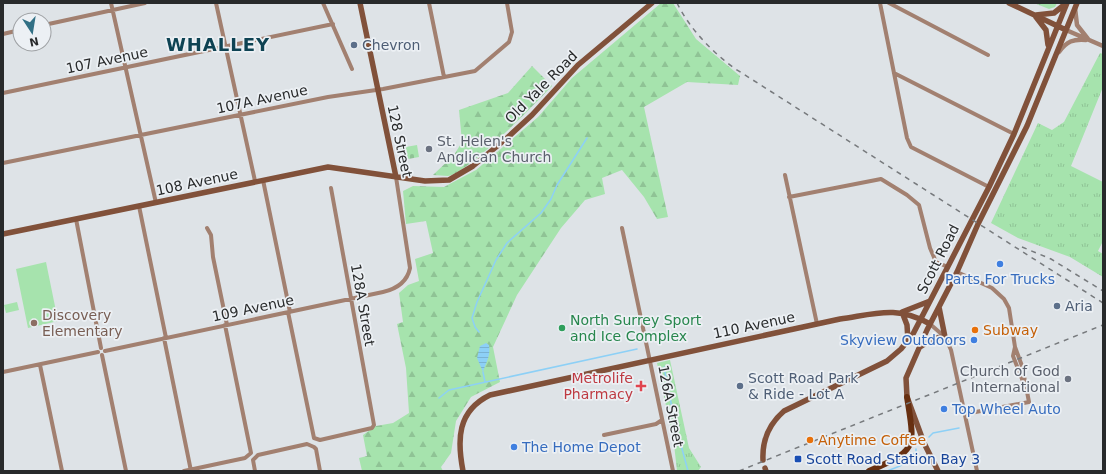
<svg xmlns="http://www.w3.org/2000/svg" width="1106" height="474" font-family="'DejaVu Sans',sans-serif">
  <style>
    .grass { fill: url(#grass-tufts) }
    .forest { fill: url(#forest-firs) }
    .cemetery { fill: url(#cemetery-stones) }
    .pitch { fill: #a6e3ad }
    .water { fill: url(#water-rules) }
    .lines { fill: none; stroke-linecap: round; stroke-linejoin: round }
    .stream { stroke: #8dd0f6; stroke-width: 1.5 }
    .minor { stroke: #a28070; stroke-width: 4 }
    .tertiary { stroke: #a28070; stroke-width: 4.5 }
    .secondary { stroke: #81513a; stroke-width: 5.5 }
    .primary { stroke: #672f10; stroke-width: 6 }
    .rail { stroke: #777a7d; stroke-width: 1.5; stroke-dasharray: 5 5; stroke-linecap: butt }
    .service-dot { fill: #5c6f8a; stroke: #ecf0f4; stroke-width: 1.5 }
    .worship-dot { fill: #6b7280; stroke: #ecf0f4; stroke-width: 1.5 }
    .shop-dot { fill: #3f7fe0; stroke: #ecf0f4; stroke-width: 1.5 }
    .education-dot { fill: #8d6e63; stroke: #ecf0f4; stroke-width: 1.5 }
    .leisure-dot { fill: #2e9e5b; stroke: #ecf0f4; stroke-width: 1.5 }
    .food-dot { fill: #e8710a; stroke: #ecf0f4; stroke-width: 1.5 }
    .health-dot { fill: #e0444e; stroke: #ecf0f4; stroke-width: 1.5 }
    .transit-dot { fill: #1a4fb4; stroke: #ecf0f4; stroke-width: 1.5 }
    .labels { text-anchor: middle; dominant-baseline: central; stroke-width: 3.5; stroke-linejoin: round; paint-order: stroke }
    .service-label { font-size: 14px; fill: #4e5e75; stroke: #ecf0f4; text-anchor: start }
    .street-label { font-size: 14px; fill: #282a2b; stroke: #ecf0f4 }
    .worship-label { font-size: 14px; fill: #5b616d; stroke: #ecf0f4; text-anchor: start }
    .shop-label { font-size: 14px; fill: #366cbe; stroke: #ecf0f4; text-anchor: start }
    .education-label { font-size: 14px; fill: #785e54; stroke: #ecf0f4; text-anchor: start }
    .leisure-label { font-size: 14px; fill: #27864d; stroke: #ecf0f4; text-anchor: start }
    .food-label { font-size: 14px; fill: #c56008; stroke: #ecf0f4; text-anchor: start }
    .health-label { font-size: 14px; fill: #be3a42; stroke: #ecf0f4; text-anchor: end }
    .transit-label { font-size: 14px; fill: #164399; stroke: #ecf0f4; text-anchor: start }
    .district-label { font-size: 18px; font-weight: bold; letter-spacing: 1px; fill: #0e4353; stroke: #ecf0f4 }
  </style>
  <defs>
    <pattern id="grass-tufts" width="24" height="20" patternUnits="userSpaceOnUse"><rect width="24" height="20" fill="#a6e3ad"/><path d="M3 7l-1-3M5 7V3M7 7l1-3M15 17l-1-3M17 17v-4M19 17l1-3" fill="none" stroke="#8fc395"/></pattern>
    <pattern id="forest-firs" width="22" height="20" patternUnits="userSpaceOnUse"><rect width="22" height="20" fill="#a6e3ad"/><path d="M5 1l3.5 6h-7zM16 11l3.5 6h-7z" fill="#8fc395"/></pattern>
    <pattern id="cemetery-stones" width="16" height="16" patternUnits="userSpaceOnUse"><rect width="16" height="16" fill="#a6e3ad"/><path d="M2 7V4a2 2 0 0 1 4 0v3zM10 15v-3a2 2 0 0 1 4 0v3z" fill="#8fc395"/></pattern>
    <pattern id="water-rules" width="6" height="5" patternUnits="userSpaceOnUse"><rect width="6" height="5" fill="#8dd0f6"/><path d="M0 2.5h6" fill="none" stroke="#7ab3d3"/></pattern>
  </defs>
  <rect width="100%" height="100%" fill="#dee3e7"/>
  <!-- grass -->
  <path class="grass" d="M1034 3H1057L1055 7 1049 9Z
    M1100 53 1103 54V87L1071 166 1103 182V241L1098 251 1103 254V277L1070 257 1018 238 991 223 1038 123 1052 130 1064 122Z
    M670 360 689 448 701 467 698 471H677L674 444 657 363Z"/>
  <!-- forest -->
  <path class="forest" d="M661 3H673L696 39 740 76 738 85 687 82 644 107 668 217 657 219 644 197 622 170 602 178 605 194 585 200 561 228 517 295 493 347 500 382 471 397 456 421 451 453 441 467 443 471H362L359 458 367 456 363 435 376 426 393 423 409 413 406 368 397 324 403 322 399 293 408 285 419 281 415 259 433 253 426 221 406 224 403 191 413 186 444 187 476 170 538 117 572 78Z
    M532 66 552 86C536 103 468 173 448 176 443 176 438 175 433 175L454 155 462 142 459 110 508 93Z"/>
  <!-- cemetery -->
  <path class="cemetery" d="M417 145 419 157 403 160 400 148Z"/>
  <!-- pitch -->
  <path class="pitch" d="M46 262 58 321 28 328 16 269Z
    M17 302 19 310 6 313 4 305Z"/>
  <!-- water -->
  <path class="water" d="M486 343 489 345C491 356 486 362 483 372L477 358 480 346Z"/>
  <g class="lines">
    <!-- stream -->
    <path class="stream" d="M479 332 475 327 472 318 477 302 496 260 507 243 541 213 551 199 557 185 587 138
      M664 367 673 413
      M483 372 485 382
      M439 398 449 390 637 349
      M675 423 688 471
      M929 437 933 433 959 428
      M887 471 900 466 916 452V449"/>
    <!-- minor -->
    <path class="minor" d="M111 3 156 203
      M216 3 255 181
      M323 3 352 69
      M429 3 444 77
      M880 3 907 138 911 147 989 187
      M889 3 988 55
      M44 25 145 3
      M3 34 20 30
      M894 73 1014 134
      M3 93 333 24
      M3 163 328 97 383 89 475 71 509 42 512 32 507 3
      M785 175 817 324
      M263 180 290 312
      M789 197 881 179 907 195 919 205 930 248 936 262 948 267
      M139 206 166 338
      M76 219 101 348
      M207 228 211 235 213 257 227 325
      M622 228 673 471
      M957 272 992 288 1004 299 1009 308 1015 347 1022 366 1029 402 965 414
      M288 312 314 438 320 440 372 428 374 425 331 188
      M930 324 945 337 951 350 977 471
      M164 338 191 471
      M1015 347 1013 356 1024 384
      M105 351 383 292C396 289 407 283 410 268L396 177
      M102 355 126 471
      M40 365 62 471
      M3 372 98 352
      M604 435 656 424 662 420
      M184 471 245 458 251 453 225 325
      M255 471 253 460 258 455 307 444 314 447 316 449 320 471"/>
    <!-- tertiary -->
    <path class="tertiary" d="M1075 8 1077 25 1088 39
      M1066 30 1103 46
      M1059 52C1067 41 1073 39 1086 40"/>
    <!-- secondary -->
    <path class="secondary" d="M360 3 396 177
      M1009 3 1066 30
      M1036 15 1054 13 1064 5
      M1036 17 1046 30 1048 45
      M3 234 328 167 425 181 449 180 473 166 507 138 532 115 578 65 652 3
      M902 312 930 301
      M902 312 907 325 908 341
      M920 347 934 338 945 337 939 307
      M763 460C762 440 769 424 784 411L887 361 901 349 913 334 989 187 1014 134 1067 3
      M765 468 766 471
      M463 471C457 440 457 411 490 395L840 319C875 314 897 305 930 324
      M938 471 924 443 907 397 906 378 927 330 957 272 978 224 1027 126 1077 3"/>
    <!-- primary -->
    <path class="primary" d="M869 471C918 450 915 448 907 397"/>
    <!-- rail -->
    <path class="rail" d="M677 3C690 29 711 51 734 68L1103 303
      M1022 247 1051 259 1103 291
      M739 471 1103 325"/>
  </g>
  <!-- markers -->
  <g class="service-dot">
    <circle cx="354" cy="45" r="4"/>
    <circle cx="1057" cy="306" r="4"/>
    <circle cx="740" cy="386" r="4"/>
  </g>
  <g class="worship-dot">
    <circle cx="429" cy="149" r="4"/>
    <circle cx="1068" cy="379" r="4"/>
  </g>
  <g class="shop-dot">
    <circle cx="1000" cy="264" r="4"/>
    <circle cx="974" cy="340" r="4"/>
    <circle cx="944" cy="409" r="4"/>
    <circle cx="514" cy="447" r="4"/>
  </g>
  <circle class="education-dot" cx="34" cy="323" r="4"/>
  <circle class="leisure-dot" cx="562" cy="328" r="4"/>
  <g class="food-dot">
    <circle cx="975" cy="330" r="4"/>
    <circle cx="810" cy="440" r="4"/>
  </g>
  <path class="health-dot" d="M639 380h4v4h4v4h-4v4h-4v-4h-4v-4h4z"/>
  <rect class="transit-dot" x="794" y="455" width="8" height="8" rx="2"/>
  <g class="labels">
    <!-- service labels -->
    <g class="service-label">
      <text x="362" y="45">Chevron</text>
      <text x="1065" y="306">Aria</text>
      <text x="748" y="378">Scott Road Park<tspan x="748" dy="16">&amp; Ride - Lot A</tspan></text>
    </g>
    <!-- street labels -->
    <g class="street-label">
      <text transform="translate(107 60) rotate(-12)">107 Avenue</text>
      <text transform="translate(541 87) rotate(-45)">Old Yale Road</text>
      <text transform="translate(262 99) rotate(-12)">107A Avenue</text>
      <text transform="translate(400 141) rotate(78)">128 Street</text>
      <text transform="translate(197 182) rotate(-12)">108 Avenue</text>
      <text transform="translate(938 259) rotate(-63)">Scott Road</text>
      <text transform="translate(363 305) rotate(80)">128A Street</text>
      <text transform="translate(253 308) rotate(-12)">109 Avenue</text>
      <text transform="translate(754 325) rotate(-12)">110 Avenue</text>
      <text transform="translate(671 406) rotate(79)">126A Street</text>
    </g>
    <!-- worship labels -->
    <g class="worship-label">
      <text x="437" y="141">St. Helen's<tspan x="437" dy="16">Anglican Church</tspan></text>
      <text x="1060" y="371" text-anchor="end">Church of God<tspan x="1060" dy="16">International</tspan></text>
    </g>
    <!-- shop labels -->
    <g class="shop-label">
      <text x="1000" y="279" text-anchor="middle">Parts For Trucks</text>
      <text x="966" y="340" text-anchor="end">Skyview Outdoors</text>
      <text x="952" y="409">Top Wheel Auto</text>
      <text x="522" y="447">The Home Depot</text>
    </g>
    <!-- education labels -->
    <g class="education-label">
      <text x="42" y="315">Discovery<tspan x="42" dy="16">Elementary</tspan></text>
    </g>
    <!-- leisure labels -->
    <g class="leisure-label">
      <text x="570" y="320">North Surrey Sport<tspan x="570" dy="16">and Ice Complex</tspan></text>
    </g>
    <!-- food labels -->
    <g class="food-label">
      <text x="983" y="330">Subway</text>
      <text x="818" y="440">Anytime Coffee</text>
    </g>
    <!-- health labels -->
    <g class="health-label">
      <text x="633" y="378">Metrolife<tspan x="633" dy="16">Pharmacy</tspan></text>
    </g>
    <!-- transit labels -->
    <g class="transit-label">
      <text x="806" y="459">Scott Road Station Bay 3</text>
    </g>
    <!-- district labels -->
    <g class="district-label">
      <text x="218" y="44">WHALLEY</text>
    </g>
  </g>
  <!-- border -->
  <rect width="1106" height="474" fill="none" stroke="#282a2b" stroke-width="8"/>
  <!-- north arrow -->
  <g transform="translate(32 32) rotate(168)"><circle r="19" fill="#ecf0f4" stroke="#9ea1a4"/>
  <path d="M0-3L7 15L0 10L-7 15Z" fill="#317085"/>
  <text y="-6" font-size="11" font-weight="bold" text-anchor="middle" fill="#282a2b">N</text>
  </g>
</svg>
